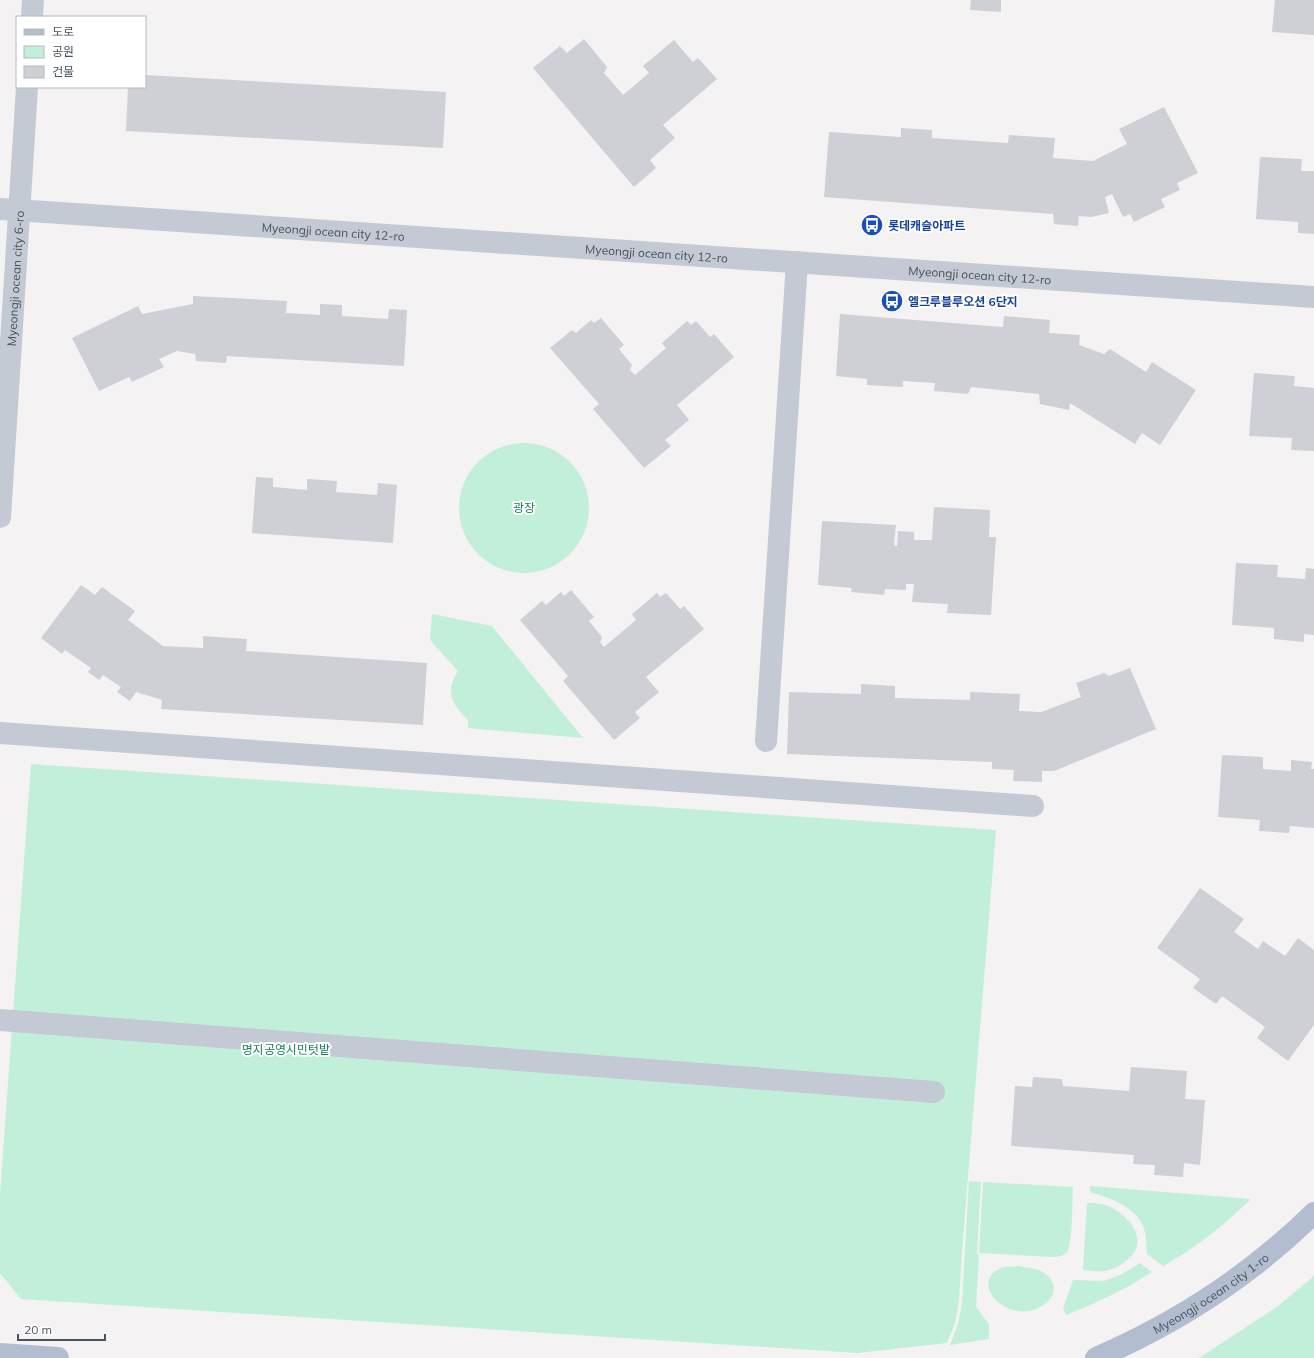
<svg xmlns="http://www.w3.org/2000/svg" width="1314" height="1358" font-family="Mulish,'Noto Sans KR',sans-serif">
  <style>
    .green { fill: #c2efd9 }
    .building { fill: #ced0d6 }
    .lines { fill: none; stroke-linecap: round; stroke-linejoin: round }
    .minor { stroke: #c3cad3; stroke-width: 22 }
    .major { stroke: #b2bdcf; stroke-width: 22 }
    .labels { text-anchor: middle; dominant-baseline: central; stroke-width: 4; stroke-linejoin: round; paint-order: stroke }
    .transit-label { font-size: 12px; font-weight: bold; fill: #164399; stroke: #fff; text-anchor: start }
    .street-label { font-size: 12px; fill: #49525f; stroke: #fff }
    .park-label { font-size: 12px; fill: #198159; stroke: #fff }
  </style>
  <rect width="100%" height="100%" fill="#f4f2f2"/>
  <!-- green -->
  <path class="green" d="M459 508a65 65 0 1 1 130 0a65 65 0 1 1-130 0Z
    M432 614 492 626 583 738 468 728V720C451 703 445 692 458 671L430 640Z
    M31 764 996 830 962 1251 959 1301 955 1323 947 1343 858 1353 21 1299 0 1273V1194Z
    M969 1181 981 1182 977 1254 979 1255 976 1307 989 1324V1339L950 1345 958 1324 962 1302Z
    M983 1182 1073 1187C1072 1199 1073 1243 1067 1252 1063 1256 1058 1257 1053 1257L979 1253Z
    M1090 1186 1251 1199C1224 1225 1196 1248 1163 1266L1147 1254C1146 1245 1147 1235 1143 1226 1135 1206 1109 1198 1090 1192Z
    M1087 1203C1094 1203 1101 1203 1108 1206 1129 1215 1151 1241 1127 1260 1121 1266 1113 1269 1105 1271 1098 1272 1090 1271 1083 1270Z
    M1140 1263 1152 1272C1125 1290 1096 1303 1066 1315L1063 1309 1073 1280 1104 1281 1120 1275Z
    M1019 1266C1027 1268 1037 1268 1043 1272 1059 1283 1056 1297 1042 1306 1009 1327 967 1283 1001 1268 1006 1266 1014 1267 1019 1266Z
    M1314 1276V1358H1199L1278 1306Z"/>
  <!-- building -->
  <path class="building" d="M971 0H1001V12L970 10Z
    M1275 0H1314V35L1272 32Z
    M584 39 607 67 604 73 623 95 649 73 643 66 674 40 693 62 698 58 717 79 663 125 675 138 650 160 656 168 634 187 533 68 560 46 567 53Z
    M145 75 446 92 443 148 126 131 128 87H145Z
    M1164 107 1198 173 1177 183 1180 190 1161 199 1165 207 1134 222 1130 214 1123 217 1112 194 1105 197 1109 213 1091 217 1079 216 1078 226 1054 224 1053 214 824 197 829 132 901 137V128L932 130V138L1008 143 1009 135 1055 138 1053 158 1093 161 1127 144 1119 129Z
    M1260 157 1302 159 1301 171H1314V234L1298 233V222L1256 219Z
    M193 296 287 301 286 313 320 315V304L342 305V316L388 319 389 309 407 310 404 366 227 356 226 363 196 361 195 354 177 351 159 359 164 367 132 382 129 377 99 391 72 338 138 306 142 314 193 304Z
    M840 314 1003 327 1004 316 1050 320 1049 333 1080 335 1079 345 1104 354 1110 349 1146 372 1152 362 1196 390 1160 445 1142 433 1135 444 1070 403 1069 410 1040 404 1039 394 971 387 968 394 934 391 935 383 903 381V387L867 385V379L836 376Z
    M601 318 624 345 619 349 632 365 630 370 635 375 666 348 662 343 687 321 691 325 696 321 710 337 714 334 734 357 677 405 689 420 665 440 671 446 644 468 593 409 599 404 550 348 572 330 576 333 591 320 594 323Z
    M1254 373 1295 376 1294 386 1314 388V451L1291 450 1292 438 1249 436Z
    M256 477 273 478V487L307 490V479L337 481 336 492 377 495 378 483 397 485 393 543 252 533Z
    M934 507 990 510 989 537H996L991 615 947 613 948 604 912 602 914 584H906V590L885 589 884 595 851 592 852 588 818 585 822 521 896 525 894 545 897 546 898 531 914 532V540H932Z
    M1236 563 1278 565 1277 577 1305 579 1306 568 1314 569V635L1304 634V642L1274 639V628L1232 625Z
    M81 585 95 595 102 587 135 611 128 620 163 646 203 648V636L247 639 246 651 427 663 423 725 161 709 162 700 136 692 130 701 117 692 121 687 103 675 99 680 88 672 91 668 65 650 62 654 41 638Z
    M571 590 594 617 589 621 602 637 600 642 604 647 636 620 632 614 657 593 660 597 666 593 680 609 684 606 704 629 646 677 659 692 635 712 640 718 614 740 563 681 568 676 520 620 542 601 546 605 561 592 564 596Z
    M1130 668 1156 729 1054 771H1042V782L1013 781 1014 770 992 769V762L787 754 789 692 861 694V684L895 686V698L970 700V692L1020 694 1019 711 1041 712 1081 697 1076 683 1104 673 1109 676Z
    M1222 755 1263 757V769L1291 771V760L1312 762 1311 769H1314V828L1290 826 1289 833 1259 831 1260 820 1218 817Z
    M1200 888 1244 919 1234 932 1258 949 1263 941 1285 956 1298 938 1314 950V1025L1288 1061 1257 1038 1265 1027 1222 996 1216 1004 1193 988 1200 979 1157 948Z
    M1131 1067 1187 1071 1185 1099 1205 1100 1200 1165 1184 1163 1183 1177 1154 1175 1155 1165 1133 1164 1134 1155 1011 1146 1015 1086 1032 1087 1033 1077 1062 1079 1063 1086 1129 1091Z"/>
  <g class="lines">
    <!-- minor -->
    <g class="minor">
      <path d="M32 17 33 0"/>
      <path id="s1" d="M0 209 1314 297"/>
      <path id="s2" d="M0 517 27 87"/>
      <path d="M0 733 1033 806"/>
      <path d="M766 741 797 262"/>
      <path d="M0 1020 934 1092"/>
    </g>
    <!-- major -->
    <g class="major">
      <path d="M0 1354 58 1358"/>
      <path id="s3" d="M1096 1358C1177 1323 1251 1275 1314 1213"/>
    </g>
  </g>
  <!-- icons -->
  <defs>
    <g id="bus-disc" transform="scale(1.15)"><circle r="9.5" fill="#1a4fb4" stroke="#fff"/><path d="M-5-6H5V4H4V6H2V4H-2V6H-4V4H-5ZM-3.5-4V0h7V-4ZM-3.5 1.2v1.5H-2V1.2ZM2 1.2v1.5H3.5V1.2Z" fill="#fff"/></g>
  </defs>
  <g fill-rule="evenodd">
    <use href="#bus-disc" x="872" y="225"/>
    <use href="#bus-disc" x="892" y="301"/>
  </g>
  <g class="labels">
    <!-- transit labels -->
    <g class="transit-label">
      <text x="888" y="225">롯데캐슬아파트</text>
      <text x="908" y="301">엘크루블루오션 6단지</text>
    </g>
    <!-- street labels -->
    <g class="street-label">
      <text stroke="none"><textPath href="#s1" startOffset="334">Myeongji ocean city 12-ro</textPath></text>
      <text stroke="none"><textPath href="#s1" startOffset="658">Myeongji ocean city 12-ro</textPath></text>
      <text stroke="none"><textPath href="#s1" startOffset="982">Myeongji ocean city 12-ro</textPath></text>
      <text stroke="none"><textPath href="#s2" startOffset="239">Myeongji ocean city 6-ro</textPath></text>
      <text stroke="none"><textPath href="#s3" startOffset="132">Myeongji ocean city 1-ro</textPath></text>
    </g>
    <!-- park labels -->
    <g class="park-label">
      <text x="524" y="507">광장</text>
      <text x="286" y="1049">명지공영시민텃밭</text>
    </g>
  </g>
  <!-- legend -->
  <rect x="16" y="16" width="130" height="72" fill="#ffffff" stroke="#b6babf"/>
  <rect x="24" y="29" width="20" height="6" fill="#b2bdcf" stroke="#b6babf"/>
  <text x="52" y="36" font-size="12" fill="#49525f">도로</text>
  <rect x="24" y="46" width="20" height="12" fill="#c2efd9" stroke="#b6babf"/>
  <text x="52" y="56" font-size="12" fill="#49525f">공원</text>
  <rect x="24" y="66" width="20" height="12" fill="#ced0d6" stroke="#b6babf"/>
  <text x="52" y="76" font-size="12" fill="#49525f">건물</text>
  <!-- scale -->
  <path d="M18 1334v6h87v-6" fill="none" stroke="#49525f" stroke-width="2"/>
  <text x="24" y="1334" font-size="12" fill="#49525f" stroke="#ffffff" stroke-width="3" paint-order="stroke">20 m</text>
</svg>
